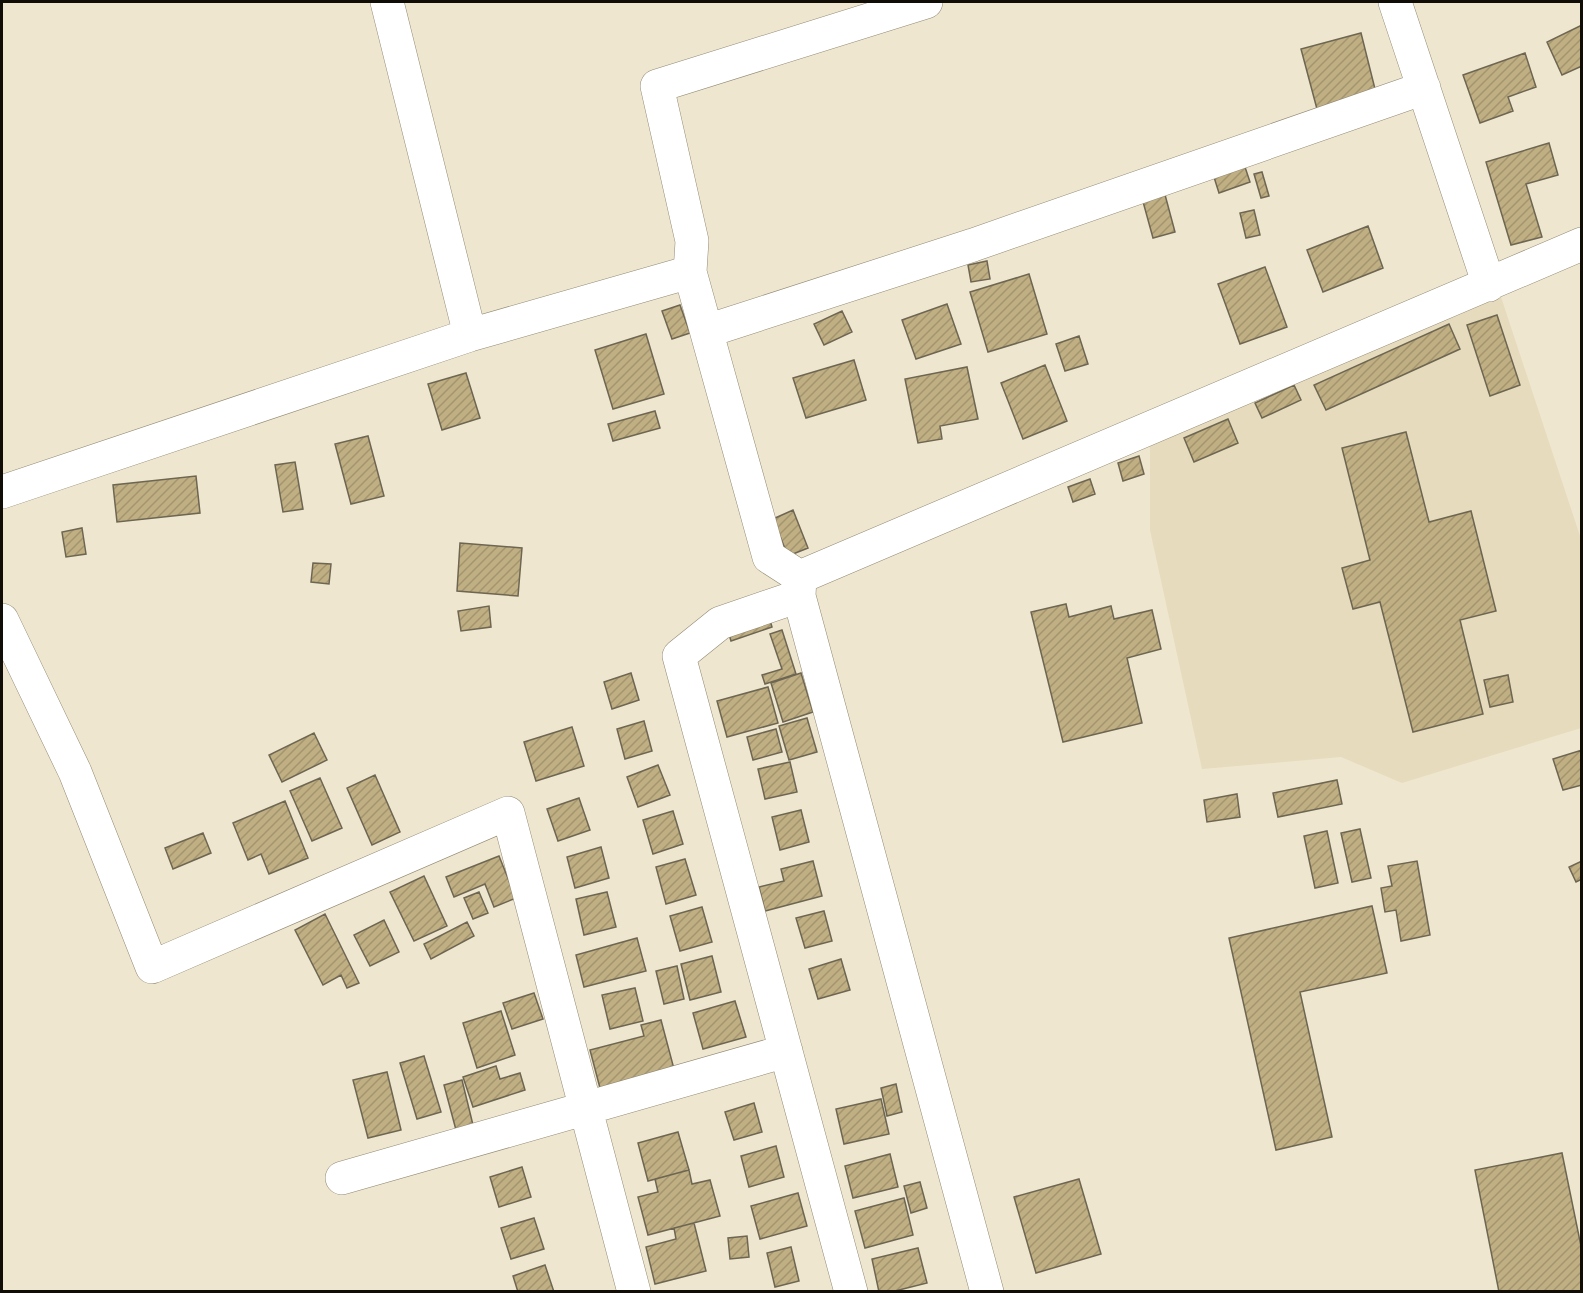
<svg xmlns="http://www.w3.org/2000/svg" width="1583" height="1293" font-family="Spectral,serif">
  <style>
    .built { fill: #e6dbbd }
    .building { fill: url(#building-hatch); stroke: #6d6652; stroke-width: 1.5 }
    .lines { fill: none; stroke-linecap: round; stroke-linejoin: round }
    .minor-casing { stroke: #918974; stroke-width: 34 }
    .minor { stroke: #fff; stroke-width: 33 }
  </style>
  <defs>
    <pattern id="building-hatch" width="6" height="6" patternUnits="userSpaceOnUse" patternTransform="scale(1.5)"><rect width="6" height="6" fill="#c0af82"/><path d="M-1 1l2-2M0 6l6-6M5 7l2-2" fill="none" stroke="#a4956f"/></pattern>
  </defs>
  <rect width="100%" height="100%" fill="#efe6cf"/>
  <!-- built -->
  <path class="built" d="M1500 294 1581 539V728L1402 783 1341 757 1202 769 1150 530V438L1461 314Z"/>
  <!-- building -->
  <path class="building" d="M1582 25V66L1562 75 1547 42Z
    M1361 33 1376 93 1317 109 1301 49Z
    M1525 53 1536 87 1508 97 1513 111 1480 123 1463 75Z
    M1549 143 1558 175 1526 184 1542 237 1511 245 1486 162Z
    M1244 164 1250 182 1219 193 1213 174Z
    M1262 172 1269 196 1261 198 1254 174Z
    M1164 191 1175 232 1153 238 1142 198Z
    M1254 210 1260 235 1246 238 1240 213Z
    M1368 226 1383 268 1323 292 1307 250Z
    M987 261 990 279 971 282 968 265Z
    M1265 267 1287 327 1240 344 1218 284Z
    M1029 274 1047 334 988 352 970 292Z
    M947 304 961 344 916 359 902 320Z
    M680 305 690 333 672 339 662 311Z
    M842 311 852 332 824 345 814 324Z
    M1497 315 1520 385 1490 396 1467 325Z
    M1449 324 1460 349 1326 410 1314 385Z
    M646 334 664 394 613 409 595 350Z
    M1079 336 1088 364 1065 371 1056 344Z
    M854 360 866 400 806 418 793 378Z
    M1045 365 1067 421 1023 439 1001 383Z
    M967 367 978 419 940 426 942 439 918 443 905 379Z
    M466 373 480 418 442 430 428 384Z
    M1294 385 1301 400 1262 418 1255 403Z
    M655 411 660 428 613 441 608 424Z
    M1228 419 1238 443 1194 462 1184 438Z
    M1406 432 1429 522 1471 511 1496 611 1460 620 1483 714 1413 732 1380 602 1353 609 1342 568 1370 560 1342 448Z
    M368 436 384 496 351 504 335 444Z
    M1139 456 1144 474 1123 481 1118 463Z
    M295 462 303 509 283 512 275 465Z
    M196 476 200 513 117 522 113 485Z
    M1090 479 1095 494 1073 502 1068 487Z
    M793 510 808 548 788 556 773 519Z
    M82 528 86 554 66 557 62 532Z
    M460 543 522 548 518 596 457 591Z
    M313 563 331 564 329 584 311 582Z
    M1066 604 1069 617 1111 606 1114 619 1152 610 1161 649 1127 658 1142 723 1063 742 1031 612Z
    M489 606 491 627 461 631 458 611Z
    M768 613 772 627 731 641 727 627Z
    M782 630 796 674 765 684 762 675 782 669 770 634Z
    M631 673 639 700 612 709 604 682Z
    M801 673 813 712 783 722 771 683Z
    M1508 675 1513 702 1490 707 1484 680Z
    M768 687 778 723 727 737 717 701Z
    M807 718 817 752 789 760 779 726Z
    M644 721 652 751 625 759 617 729Z
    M572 727 584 766 536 781 524 742Z
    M776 729 782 752 753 760 747 737Z
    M314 733 327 760 282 782 269 755Z
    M1582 750V785L1563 790 1553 759Z
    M790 762 797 792 765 799 758 769Z
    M658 765 670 795 638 807 627 777Z
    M375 775 400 832 372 845 347 788Z
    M320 778 342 828 312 841 290 791Z
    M1337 780 1342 804 1278 817 1273 793Z
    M1237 794 1240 817 1207 822 1204 800Z
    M579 798 590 830 558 841 547 809Z
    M285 801 308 858 269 874 261 854 248 860 233 823Z
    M801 810 809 842 780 850 772 817Z
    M673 811 683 844 653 854 643 820Z
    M1360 829 1371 878 1352 882 1341 833Z
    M1327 831 1338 883 1315 888 1304 836Z
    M203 833 211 853 173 869 165 848Z
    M601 847 609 878 575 888 567 857Z
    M499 856 516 898 494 907 485 884 454 897 446 877Z
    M685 859 696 895 666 904 656 867Z
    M813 861 822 896 765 911 759 887 784 881 781 869Z
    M1417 861 1430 935 1401 941 1396 910 1385 912 1381 888 1392 886 1388 866Z
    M1582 861V879L1576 882 1569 867Z
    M424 876 447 926 414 941 390 892Z
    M479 892 488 913 473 919 464 898Z
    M607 892 616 927 584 935 576 899Z
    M1372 906 1387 973 1300 992 1332 1137 1276 1150 1229 938Z
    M702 907 712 942 680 951 670 916Z
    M824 911 832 941 805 948 796 918Z
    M325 914 359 983 347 988 341 975 323 985 295 930Z
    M384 920 399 952 370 966 354 935Z
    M467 922 474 936 431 959 424 944Z
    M637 938 646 971 584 987 576 955Z
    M712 956 721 992 690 1000 681 964Z
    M841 959 850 990 818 999 809 969Z
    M677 966 684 999 664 1004 656 971Z
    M635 988 643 1021 610 1029 602 995Z
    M534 993 543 1019 512 1029 503 1003Z
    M735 1001 746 1037 703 1049 693 1013Z
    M501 1011 515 1055 477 1068 463 1023Z
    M661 1020 674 1069 600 1088 590 1050 644 1036 641 1025Z
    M424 1056 441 1112 417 1119 400 1063Z
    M496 1066 500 1079 520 1073 525 1090 473 1107 463 1077Z
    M387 1072 401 1130 368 1138 353 1080Z
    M462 1080 473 1125 456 1130 444 1085Z
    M896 1084 902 1112 887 1116 881 1088Z
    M881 1099 889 1134 844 1144 836 1109Z
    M754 1103 762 1132 734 1140 725 1112Z
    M678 1132 689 1170 648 1181 638 1143Z
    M776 1146 784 1177 749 1187 741 1156Z
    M1562 1153 1582 1251V1292H1499L1475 1170Z
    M890 1154 898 1187 853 1198 845 1166Z
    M522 1167 531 1197 499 1207 490 1177Z
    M689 1170 692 1184 710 1180 720 1216 648 1235 638 1197 658 1192 655 1179Z
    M1079 1179 1101 1254 1036 1273 1014 1197Z
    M920 1182 927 1208 911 1213 904 1186Z
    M798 1193 807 1226 760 1239 751 1206Z
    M904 1198 913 1235 865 1248 855 1211Z
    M534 1218 544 1249 511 1259 501 1228Z
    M694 1223 706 1271 655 1284 646 1247 676 1239 674 1228Z
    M747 1236 749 1257 730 1259 728 1238Z
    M791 1247 799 1281 775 1287 767 1253Z
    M918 1248 927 1283 891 1292H879L872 1259Z
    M545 1265 554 1292H518L513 1276Z"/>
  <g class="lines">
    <!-- minor casing -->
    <g class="minor-casing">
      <path id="minor" d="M387 2 470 335
        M1395 2 1489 285
        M690 272 692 241 657 86 926 2
        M707 331 973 245 1424 88
        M2 492 470 335 690 272 769 557 800 577
        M800 577 1582 244
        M800 577 799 596 987 1292
        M799 596 720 623 679 656 851 1292
        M2 620 75 772 152 967 508 813 634 1292
        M342 1178 786 1051"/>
    </g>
    <!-- minor -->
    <use href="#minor" class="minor"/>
  </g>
  <!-- border -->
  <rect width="1583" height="1293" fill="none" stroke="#0f0d06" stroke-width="6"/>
</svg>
